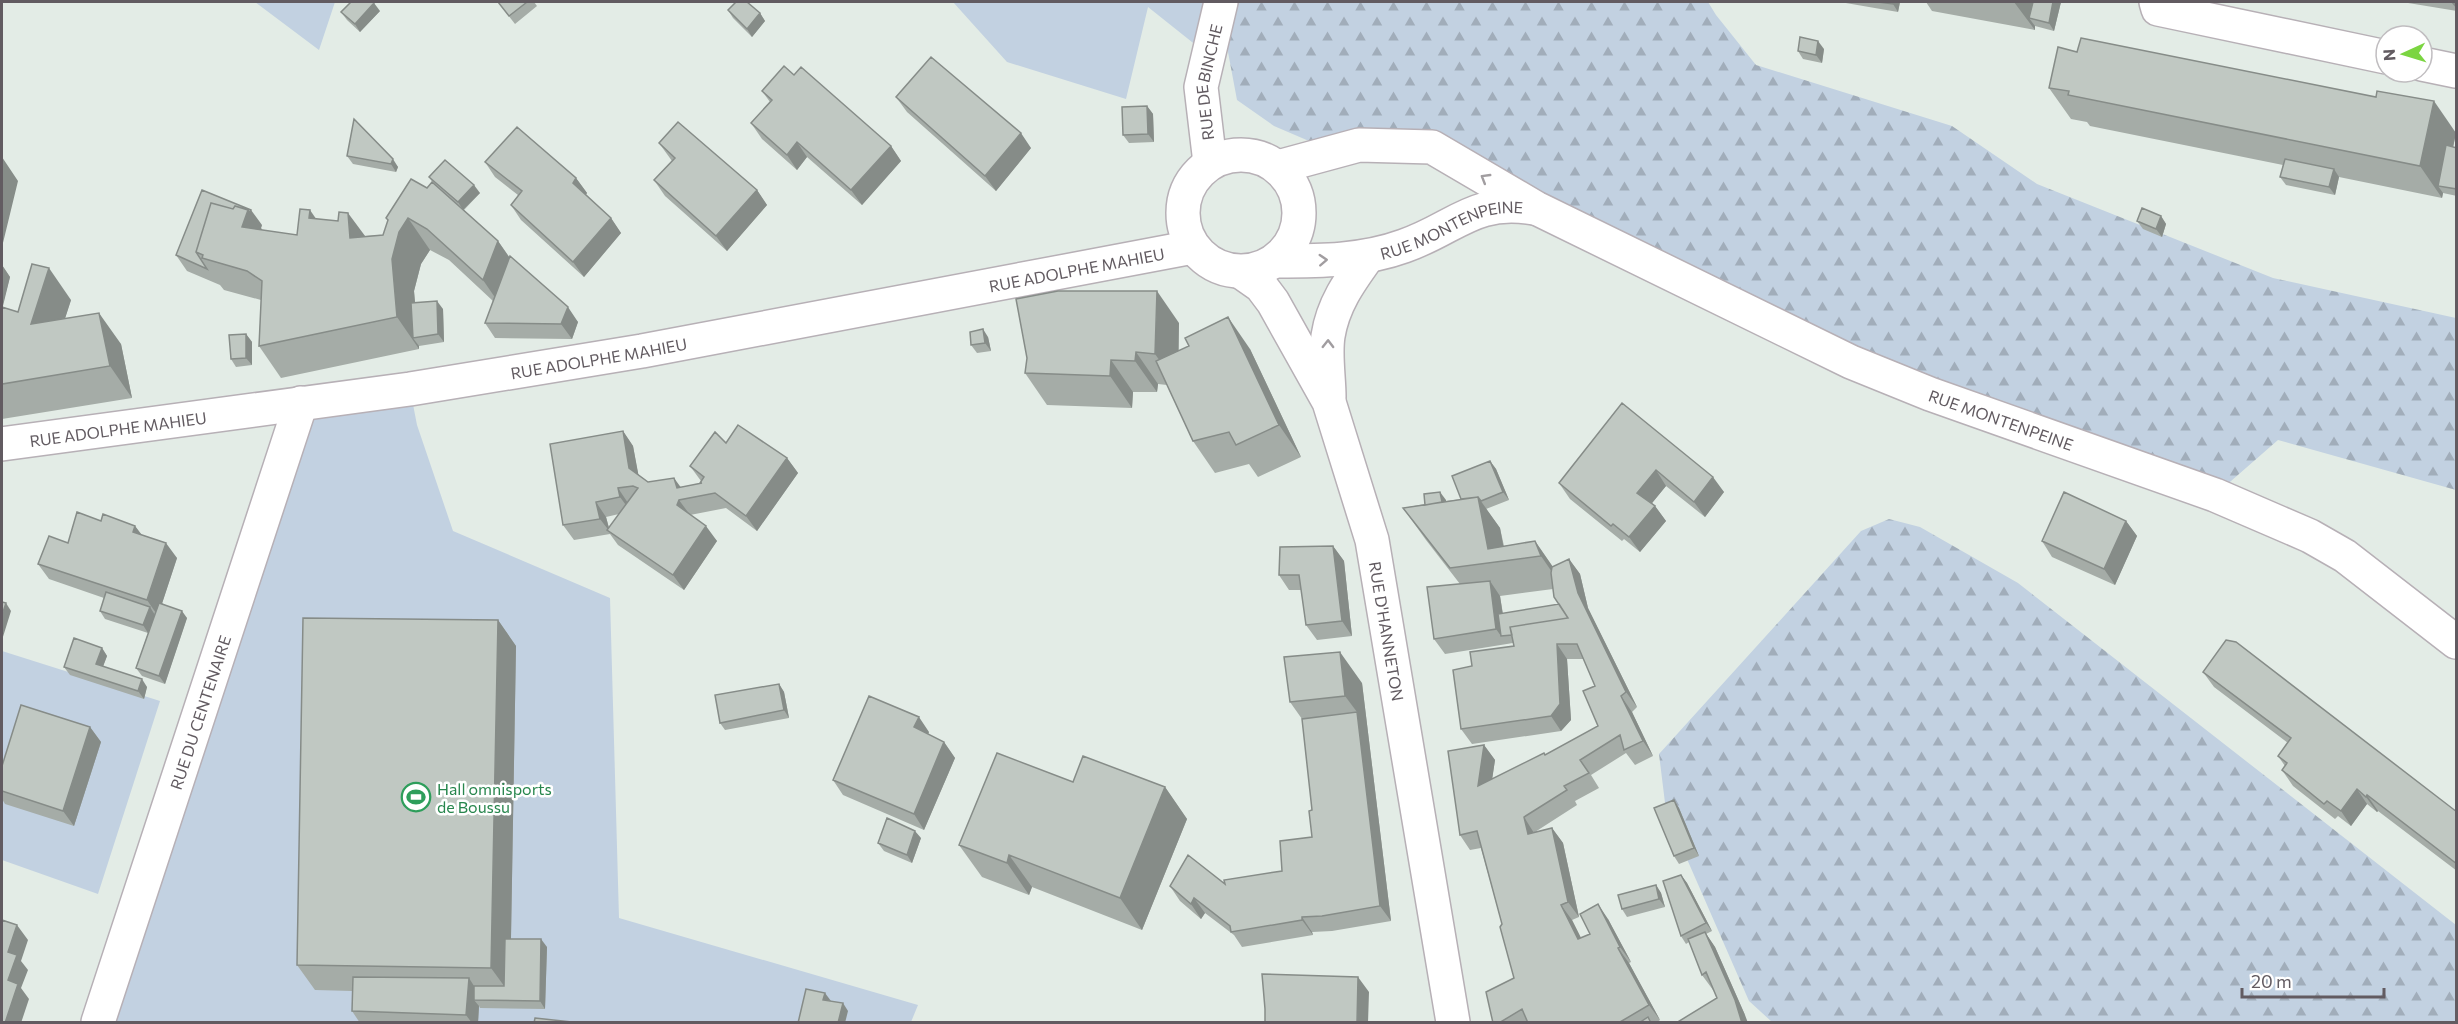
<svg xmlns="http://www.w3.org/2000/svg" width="2458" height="1024" font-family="Commissioner,sans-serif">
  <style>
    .green { fill: #c2d1e1 }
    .forest { fill: url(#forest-firs) }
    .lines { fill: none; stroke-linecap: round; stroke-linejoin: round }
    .minor-casing { stroke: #b7b0b6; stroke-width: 36 }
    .minor { stroke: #fff; stroke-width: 33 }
    .wall { fill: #a5aca7; fill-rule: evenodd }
    .shaded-wall { fill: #868c88 }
    .building { fill: #c0c8c2; stroke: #868c88; stroke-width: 1.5 }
    .oneway { stroke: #a19da0 }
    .labels { text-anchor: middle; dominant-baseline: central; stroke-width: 5; stroke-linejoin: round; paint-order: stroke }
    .street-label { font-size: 16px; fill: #625b61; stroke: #fff }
    .leisure-label { font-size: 16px; fill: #27864d; stroke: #fff; text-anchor: start }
  </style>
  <defs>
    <pattern id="forest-firs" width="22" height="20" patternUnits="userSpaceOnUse" patternTransform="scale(1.5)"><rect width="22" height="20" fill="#c2d1e1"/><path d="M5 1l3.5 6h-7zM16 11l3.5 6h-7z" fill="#a1adba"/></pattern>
  </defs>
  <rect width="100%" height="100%" fill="#e3ece6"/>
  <!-- green -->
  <path class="green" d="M255 2H335L319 50Z
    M953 2H1221L1207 54 1148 7 1126 99 1007 62Z
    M410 389 417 425 453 531 610 598 619 918 918 1005 911 1022H98L301 403Z
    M2 651 160 701 98 894 2 860Z"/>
  <!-- forest -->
  <path class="forest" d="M1216 2H1708L1716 15 1756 65 1952 126 2037 184 2273 278 2456 318V490L2278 440 2215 495 1930 394 1432 147 1309 141 1274 126 1237 100 1219 4Z
    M1889 519 1920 527 2018 583 2456 925V1022H1772L1749 1001 1666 811 1659 754 1861 531Z"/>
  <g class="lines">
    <!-- minor casing -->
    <g class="minor-casing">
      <g id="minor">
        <path d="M2156 2 2158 9 2386 57"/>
        <path d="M2422 64 2456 71"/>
        <circle cx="1241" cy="213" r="58"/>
        <path id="s1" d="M1210 163 1201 87 1221 2"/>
        <path id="s2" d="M1278 167 1359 145 1432 147 1536 208 1851 362 1930 394 2215 495 2310 536 2345 556 2456 642"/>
        <path id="s3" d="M1277 261C1320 261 1363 261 1404 246 1456 228 1473 198 1534 208"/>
        <path id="s4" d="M1241 272 1261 286 1273 302 1329 402 1372 540 1453 1022"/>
        <path d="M1329 397C1329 378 1325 355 1328 336 1333 304 1350 281 1368 256"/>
        <path id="s5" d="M2 444 410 389 642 351 1193 247"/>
        <path id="s6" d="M98 1022 301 403"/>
      </g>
    </g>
    <!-- minor -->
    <use href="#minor" class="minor"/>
  </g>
  <!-- wall -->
  <path class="wall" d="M498 2H534L537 6 515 24Z
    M1840 2H1900L1898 12Z
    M1926 2H2061L2054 31 2035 26V30L1932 11Z
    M2402 2H2457V11Z
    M728 10 760 13 765 21 752 37 733 18Z
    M380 11 360 32 347 20 341 12Z
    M1824 49 1822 63 1803 59 1798 51Z
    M2077 52 2456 133 2453 147 2457 148V196L2443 193 2442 198 2339 177 2335 195 2286 185 2280 177 2283 165 2090 126 2087 122 2071 119 2049 88Z
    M794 75 891 146 901 161 862 205 807 157 797 170 762 139 751 123 770 102 762 91Z
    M896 97 1031 148 996 191 907 112Z
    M1147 106 1153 114 1154 142 1129 143 1123 135Z
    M354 119 398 167 396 172 353 164 347 156Z
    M659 143 757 190 767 205 727 251 665 196 654 180 672 161Z
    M485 162 576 178 587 193 586 195 611 218 621 233 584 277 521 220 511 205 518 195 495 177Z
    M429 177 480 193 464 210 498 241 510 258 578 322 572 339 495 338 485 323 493 301 449 260 430 250 421 264 414 291 415 303 443 309 444 342 419 346V349L281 378 259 346 261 300 224 290 220 285 187 271 176 255 262 225 261 228 262 230 297 235 316 219 365 236 383 235 427 188 433 183Z
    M2161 216 2166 224 2162 237 2143 229 2137 221Z
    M2 265 10 277 2 307 18 312 71 300 65 318 121 344 132 398 2 419Z
    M1179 323V351L1250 349 1301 457 1258 477 1249 464 1215 473 1193 441 1167 385 1158 384 1157 392H1133L1132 408 1047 405 1025 373Z
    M246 334 252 342V365L236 367 231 359Z
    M988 337 991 351 977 353 971 345Z
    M1622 403 1724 492 1705 517 1666 486 1652 503 1655 506 1666 521 1640 552 1624 539 1622 541 1570 499 1559 483Z
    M623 431 633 446 638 474 648 482 681 487 701 484V481L690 466 726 443 787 458 798 473 757 531 726 508 690 515 717 541 684 590 618 545 610 534 574 540 563 525ZM619 514 609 528 606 517Z
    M1490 461 1496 469 1509 500 1486 509 1500 528 1504 546 1535 541 1553 567 1569 559 1580 574 1588 608 1637 707 1632 712 1653 756 1635 765 1626 753 1591 775 1599 788 1575 801 1577 805 1535 832 1552 828 1563 843 1579 917 1572 920 1581 938 1590 934 1608 919 1631 962 1629 963 1660 1020 1656 1023H1493L1514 978 1502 924 1481 848 1470 850 1460 835 1484 745 1495 760 1492 779 1545 755 1598 726 1595 686 1584 659H1567L1571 720 1561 731 1472 744 1461 729 1472 666 1514 646 1513 643 1445 654 1434 639 1460 584 1426 540 1403 508 1446 500V501L1461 499ZM1553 589 1559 604 1503 614 1500 596Z
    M101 521 135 526 142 535 177 558 162 603 187 618 165 684 142 676 136 668 148 633 105 619 100 611 104 598 49 579 38 564 68 543Z
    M2126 521 2137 536 2115 585 2052 557 2042 541Z
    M1333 546 1344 561 1352 636 1317 640 1306 625 1301 590H1289L1279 575Z
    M498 620 516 646 511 939 547 947 545 1009 480 1008 479 1006 478 1023H360L352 1011V991L315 990 297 965Z
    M102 648 107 656 103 666 147 687 144 699 70 675 64 667Z
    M2203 672 2457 812V871L2378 811 2377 812 2367 804 2351 826 2338 816 2335 819 2293 786 2282 770 2285 766 2278 756 2288 743 2214 687Z
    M1362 683 1391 921 1332 931 1312 932 1313 935 1242 947 1234 935 1205 913 1201 919 1180 901 1170 886 1225 884 1282 871 1312 837V810L1302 719 1290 702Z
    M779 684 784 692 789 718 725 730 720 723Z
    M90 727 101 742 74 826 5 804 2 799V766Z
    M929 732 928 734 944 742 955 758 924 830 843 795 833 780Z
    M1073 782 1165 787 1187 819 1142 930 1032 887 1029 895 982 877 959 845Z
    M1674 800 1679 808 1699 856 1679 864 1674 856Z
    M921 838 912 863 884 851 878 843Z
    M1681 875 1687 883 1712 931 1706 934 1715 947 1745 1015 1717 998 1713 989V990L1702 975 1689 942 1686 944 1681 936Z
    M1656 885 1661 893 1665 907 1627 917 1622 909Z"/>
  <!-- shaded-wall -->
  <path class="shaded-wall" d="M1893 2H1900L1898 12 1893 4Z
    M2014 2H2040L2029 18 2035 26V30Z
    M2053 2H2061L2054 31 2049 23Z
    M2451 2H2457V9Z
    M374 3 380 11 360 32 355 24Z
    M760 13 765 21 752 37 747 29Z
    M1818 41 1824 49 1822 63 1816 55Z
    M2434 101 2456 133 2445 187 2438 186 2443 193 2442 198 2420 166Z
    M1147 106 1153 114 1154 142 1148 134Z
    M1021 133 1031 148 996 191 985 176Z
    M797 142 807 157 797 170 787 155Z
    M891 146 901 161 862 205 851 190Z
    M2 157 18 181 2 247Z
    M393 159 398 167 396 172 391 164Z
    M2334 169 2339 177 2335 195 2329 187Z
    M576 178 587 193 583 198 573 183Z
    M474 185 480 193 463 210 458 202Z
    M757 190 767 205 727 251 716 236Z
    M248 210H251L262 225 261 228 270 242 242 227Z
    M310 210 332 242 309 218Z
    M348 213 371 244 350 238Z
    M2161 216 2166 224 2162 237 2156 229Z
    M408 218 430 250 421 264 414 291 418 337 413 338 419 346V349L397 317 392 259 399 232Z
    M611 218 621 233 584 277 573 262Z
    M498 241 520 273 505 312 483 280Z
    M2 265 10 277 2 310Z
    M49 268 71 300 53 356 31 324Z
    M1157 291 1179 323 1177 385 1155 354Z
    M437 301 443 309 444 342 438 334Z
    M568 307 578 322 572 339 561 324Z
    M99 313 121 344 132 398 110 366Z
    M1228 317 1250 349 1301 457 1279 425Z
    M983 329 988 337 991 351 985 343Z
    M246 334 252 342V365L246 358Z
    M1136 352 1158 384 1157 392 1135 361Z
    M1111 360 1133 392 1132 408 1110 376Z
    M623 431 633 446 640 483 629 468Z
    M787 458 798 473 757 531 746 516Z
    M1490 461 1496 469 1509 500 1503 492Z
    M1656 470 1666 486 1648 508 1637 493Z
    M1713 477 1724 492 1705 517 1694 502Z
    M674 478 685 493 677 488Z
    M618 488 628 503 631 512 620 497Z
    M1440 492 1446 500 1449 528 1444 520Z
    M1478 497 1500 528 1506 561 1488 549Z
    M679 500 690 515 677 505Z
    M596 502 606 517 610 532 600 519Z
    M1655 506 1666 521 1640 552 1629 537Z
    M2126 521 2137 536 2115 585 2104 569Z
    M135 526 146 541 133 532Z
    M706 526 717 541 684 590 673 575Z
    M1535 541 1557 573 1563 588 1541 556Z
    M166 543 177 558 158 616 147 600Z
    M1333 546 1344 561 1352 636 1342 621Z
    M1569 559 1580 574 1588 608 1637 707 1626 692 1578 593Z
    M1490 581 1500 596 1506 636H1501L1496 629Z
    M6 603 11 611 2 640V615Z
    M150 607 155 615 148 633 143 625Z
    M182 611 187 618 165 684 159 676Z
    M498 620 516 646 510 994 491 968Z
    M1557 644 1567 659 1571 720 1561 731 1551 716Z
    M102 648 107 656 101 672 96 664Z
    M1340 652 1362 683 1391 921 1380 906 1357 712 1345 696Z
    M142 679 147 687 144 699 138 691Z
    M779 684 784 692 789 718 784 710Z
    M1621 696 1632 712 1653 756 1643 741Z
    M919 717 929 732 925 742 914 727Z
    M90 727 101 742 74 826 63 811Z
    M944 742 955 758 924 830 914 814Z
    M1484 745 1495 760 1489 801 1478 786Z
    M1165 787 1187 819 1142 930 1120 898Z
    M2357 789 2367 804 2351 826 2341 811Z
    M2367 795 2378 811 2377 812 2366 797Z
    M1674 800 1679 808 1699 856 1694 848Z
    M1524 817 1534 833 1528 834Z
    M1552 828 1563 843 1579 917 1568 902Z
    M915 831 921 838 912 863 907 855Z
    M1009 855 1032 887 1029 895 1007 863Z
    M1681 875 1687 883 1712 931 1706 923Z
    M1656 885 1661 893 1665 907 1659 899Z
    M1194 898 1205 913 1201 919 1191 904Z
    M1598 904 1608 919 1631 962 1620 947Z
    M1561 905 1572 920 1589 954 1578 939Z
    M1302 917 1312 932 1313 935 1302 920Z
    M17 925 28 940 21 961 28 970 21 988 29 999 21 1023H5L8 980V952Z
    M1705 932 1715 947 1745 1015 1748 1023H1742Z
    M541 939 547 947 545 1009 540 1001Z
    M1618 948 1629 963 1660 1020 1649 1005Z
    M1358 977 1369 992 1368 1023H1357Z
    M469 978 479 994 474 1000 479 1006 478 1023H472L466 1015Z
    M825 993 831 1001 823 1000Z
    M843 1003 848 1011 845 1023H838Z"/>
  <!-- building -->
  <path class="building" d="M351 2H372L374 3 355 24 341 12Z
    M498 2H527L509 16Z
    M736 2H747L760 13 747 29 728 10Z
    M1878 2H1893V4Z
    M2033 2H2053L2049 23 2029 18Z
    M1800 37 1818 41 1816 55 1798 51Z
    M2081 38 2376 97 2377 91 2434 101 2420 166 2068 95 2069 91 2049 88 2058 47 2077 52Z
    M931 57 1021 133 985 176 896 97Z
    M784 66 794 75 801 67 891 146 851 190 797 142 787 155 751 123 772 100 762 91Z
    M1147 106 1148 134 1123 135 1122 107Z
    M354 119 393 159 391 164 347 156Z
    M678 122 757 190 716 236 654 180 675 158 659 143Z
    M517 127 576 178 573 183 611 218 573 262 511 205 522 191 485 162Z
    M2446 145 2457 148V189L2438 186Z
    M2285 159 2334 169 2329 187 2280 177Z
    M445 160 474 185 458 202 429 177Z
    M411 179 427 188 432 182 498 241 483 280 427 229 408 218 399 232 392 259 397 317 259 346 262 281 247 271 202 258 203 255 196 252 211 203 233 209 235 206 248 210 242 227 297 235 300 209 310 210 309 218 338 221 339 212 348 213 350 238 383 235 388 220 386 218Z
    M202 190 251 210 250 213 248 210 235 206 233 209 211 203 196 252 207 269 176 255Z
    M2142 208 2161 216 2156 229 2137 221Z
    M510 256 568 307 561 324 485 323Z
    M32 264 49 268 31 324 99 313 110 366 2 384V307L18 312Z
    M1058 291H1157L1155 354 1136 352 1135 361 1111 360 1110 376 1025 373 1027 358 1016 299Z
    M437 301 438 334 413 338 411 303Z
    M1228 317 1279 425 1236 445 1229 432 1193 441 1156 361 1189 346 1185 338Z
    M983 329 985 343 971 345 970 332Z
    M246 334V358L231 359 229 335Z
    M1622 403 1713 477 1694 502 1656 470 1637 493 1655 506 1629 537 1613 524 1611 526 1559 483Z
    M738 425 787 458 746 516 715 493 679 500 677 505 706 526 673 575 607 530 638 488 633 486 618 488 620 497 596 502 600 519 563 525 550 444 623 431 629 468 648 482 674 478 677 488 702 483H700L704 477 690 466 715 432 726 443Z
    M1490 461 1503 492 1481 501 1478 497 1461 499 1452 476Z
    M1440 492 1442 502 1425 505 1424 494Z
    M2064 492 2126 521 2104 569 2042 541Z
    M1478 497 1488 549 1535 541 1541 556 1450 568 1403 508Z
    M77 512 101 521 103 514 135 526 133 532 166 543 147 600 38 564 49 536 68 543Z
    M1333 546 1342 621 1306 625 1299 575H1279L1280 547Z
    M1569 559 1578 593 1626 692 1621 696 1643 741 1624 750 1620 735 1580 760 1589 773 1564 786 1567 790 1524 817 1528 834 1552 828 1568 902 1561 905 1578 939 1590 934 1580 914 1598 904 1620 947 1618 948 1649 1005 1620 1022V1023H1528L1522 1009 1499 1023H1493L1486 992 1514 978 1500 927 1502 924 1477 831 1460 835 1448 751 1484 745 1478 786 1544 753 1545 755 1598 726 1583 691 1595 686 1577 644H1557L1560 704 1551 716 1461 729 1453 670 1472 666 1470 652 1514 646 1510 627 1568 618 1554 597 1551 573 1552 567Z
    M1490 581 1496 629 1434 639 1427 587Z
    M106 592 150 607 143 625 100 611Z
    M2 602 6 603 2 615Z
    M159 603 182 611 159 676 136 668Z
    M1559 604 1568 618 1510 627 1512 635 1501 636 1498 614Z
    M303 618 498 620 491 968 297 965Z
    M74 638 102 648 96 664 142 679 138 691 64 667Z
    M2226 640 2236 642 2457 812V864L2367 795 2366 797 2357 789 2341 811 2327 801 2324 804 2282 770 2287 763 2278 756 2291 738 2203 672Z
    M1340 652 1345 696 1290 702 1284 657Z
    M779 684 784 710 720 723 715 695Z
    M869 696 919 717 914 727 944 742 914 814 833 780Z
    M21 705 90 727 63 811 2 791V766Z
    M1357 712 1380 906 1322 916 1302 917V920L1231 932 1230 926 1194 898 1191 904 1170 886 1188 855 1225 884 1224 880 1282 871 1280 841 1312 837 1309 811 1312 810 1302 719Z
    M997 753 1073 782 1083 756 1165 787 1120 898 1009 855 1007 863 959 845Z
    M1674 800 1694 848 1674 856 1654 808Z
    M887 818 915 831 907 855 878 843Z
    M1681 875 1706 923 1681 936 1663 881Z
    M1656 885 1659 899 1622 909 1618 895Z
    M2 920 17 925 8 952 17 955 8 980 18 984 5 1023H2Z
    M1705 932 1735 1000 1742 1023H1676L1717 998 1706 972 1702 975 1688 939Z
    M505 939H541L540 1001 474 1000V986H504Z
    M1262 974 1358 977 1357 1023H1265V1009Z
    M353 977 469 978 466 1015 352 1011Z
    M806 989 825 993 823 1000 843 1003 838 1023H798Z
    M1648 1017 1651 1023H1639Z
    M535 1018 581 1023H534Z"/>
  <!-- one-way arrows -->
  <defs><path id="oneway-chevron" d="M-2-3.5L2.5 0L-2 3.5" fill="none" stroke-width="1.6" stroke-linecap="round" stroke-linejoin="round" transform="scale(1.5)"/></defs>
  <g class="oneway">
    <use href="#oneway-chevron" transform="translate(1485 178) rotate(-149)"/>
    <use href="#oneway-chevron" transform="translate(1323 260) rotate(-3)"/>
    <use href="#oneway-chevron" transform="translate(1328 344) rotate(-89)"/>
  </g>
  <!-- icons -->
  <defs>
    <g id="stadium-ring" transform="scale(1.5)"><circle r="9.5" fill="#fff" stroke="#2e9e5b" stroke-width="1.5"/><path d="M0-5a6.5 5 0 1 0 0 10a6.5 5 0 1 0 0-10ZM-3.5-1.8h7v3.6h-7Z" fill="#2e9e5b"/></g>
  </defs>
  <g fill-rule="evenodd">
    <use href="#stadium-ring" x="416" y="797"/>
  </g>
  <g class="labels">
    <!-- street labels -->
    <g class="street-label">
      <text stroke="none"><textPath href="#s1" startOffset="82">RUE DE BINCHE</textPath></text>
      <text stroke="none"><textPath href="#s3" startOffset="180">RUE MONTENPEINE</textPath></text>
      <text stroke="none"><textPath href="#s5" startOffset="1089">RUE ADOLPHE MAHIEU</textPath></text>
      <text stroke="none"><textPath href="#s5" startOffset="603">RUE ADOLPHE MAHIEU</textPath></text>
      <text stroke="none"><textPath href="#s2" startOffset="789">RUE MONTENPEINE</textPath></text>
      <text stroke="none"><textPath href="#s5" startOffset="117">RUE ADOLPHE MAHIEU</textPath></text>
      <text stroke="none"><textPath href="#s4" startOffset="396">RUE D'HANNETON</textPath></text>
      <text stroke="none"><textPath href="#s6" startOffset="326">RUE DU CENTENAIRE</textPath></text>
    </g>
    <!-- leisure labels -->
    <g class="leisure-label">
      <text x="437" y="788">Hall omnisports<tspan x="437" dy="18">de Boussu</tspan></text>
    </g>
  </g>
  <!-- border -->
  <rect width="2458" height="1024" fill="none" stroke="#625b61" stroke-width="6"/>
  <!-- north arrow -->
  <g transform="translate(2404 54) rotate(266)"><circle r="28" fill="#ffffff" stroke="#c0bdc0" stroke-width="1.5"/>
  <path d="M0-4.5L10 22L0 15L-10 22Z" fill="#7bd541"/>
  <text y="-9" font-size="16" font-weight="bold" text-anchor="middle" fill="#625b61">N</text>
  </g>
  <!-- scale -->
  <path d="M2242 988v9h142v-9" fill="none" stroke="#625b61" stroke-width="3"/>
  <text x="2251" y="988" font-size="18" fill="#625b61" stroke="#ffffff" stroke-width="4.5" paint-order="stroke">20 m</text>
</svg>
